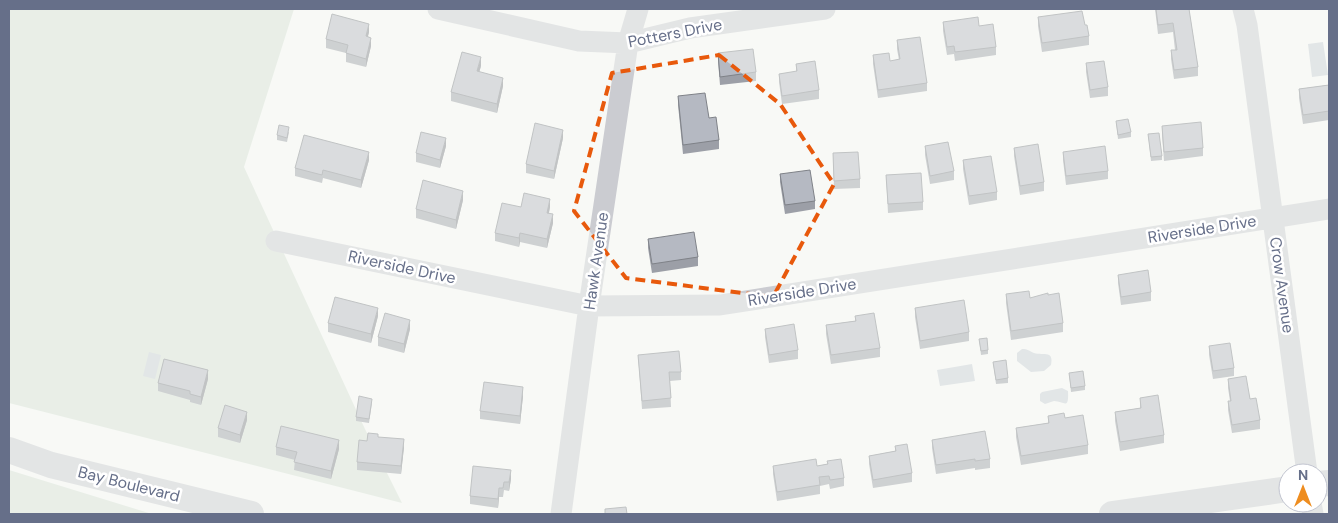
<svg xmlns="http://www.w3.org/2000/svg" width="1338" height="523" font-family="'DM Sans',sans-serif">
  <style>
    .green { fill: #d7e1d6 }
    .water { fill: #c8ced6 }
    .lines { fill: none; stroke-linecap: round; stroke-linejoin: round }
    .minor { stroke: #cbccd1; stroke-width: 21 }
    .tertiary { stroke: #cbccd1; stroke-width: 26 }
    .wall { fill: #9c9fa7 }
    .shaded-wall { fill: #7f8288 }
    .building { fill: #b5b9c2; stroke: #7f8288 }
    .marked { fill: none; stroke: #e8590c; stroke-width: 4; stroke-dasharray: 10 6; stroke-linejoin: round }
    .labels { text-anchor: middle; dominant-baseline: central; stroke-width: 5; stroke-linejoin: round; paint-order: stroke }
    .street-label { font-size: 16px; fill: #666f89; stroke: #fff }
  </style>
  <rect width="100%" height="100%" fill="#f8f9f6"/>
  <!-- green -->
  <path class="green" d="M9 9H294L244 167 365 429 402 503 9 403Z
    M9 470 152 514H9Z"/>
  <!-- water -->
  <path class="water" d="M1323 42 1328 75 1312 77 1308 44Z
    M1022 349C1028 349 1029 351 1034 353 1043 356 1054 349 1051 365L1044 371 1031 372 1017 361V353Z
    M149 352 161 355 155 379 143 376Z
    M972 364 975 381 940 386 937 370Z
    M1062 388 1068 391C1069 411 1064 401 1054 401 1053 401 1046 404 1045 404L1040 401V394L1042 392Z"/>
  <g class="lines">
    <!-- minor -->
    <path class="minor" d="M438 9 579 41 628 43 690 28 825 9
      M1243 9 1247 25 1307 473
      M276 241 589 306 720 305 1329 209
      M1311 503 1313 514
      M561 514 589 306 628 43 638 9"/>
    <!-- tertiary -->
    <path class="tertiary" d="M9 450 51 465 251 514
      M1318 484 1329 483
      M1112 514 1288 489"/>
  </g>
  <!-- wall -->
  <path class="wall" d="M1155 9H1189L1198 67V76L1174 79 1171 59V50H1175L1173 32 1158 34Z
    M1038 17 1085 25 1089 36V45L1042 52 1038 26Z
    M943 22 979 26 996 47V55L955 61 954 54 947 55 943 31Z
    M369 32 368 36 371 46 366 67 346 62V53L326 48V39Z
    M897 40 927 83V91L878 98 873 64V55L890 61 899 60 897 49Z
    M718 53 756 72V81L720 85 718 61Z
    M1086 63 1108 87V96L1090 98 1086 72Z
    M796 64 819 90V99L782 104 779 82V74L796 72Z
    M481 66 479 72 503 86 497 113 451 101V92Z
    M1329 85V120L1303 124 1299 98V89Z
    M678 96 709 118 719 140V149L683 154 678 105Z
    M1116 121 1131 132V137L1118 139Z
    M1162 126 1203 148V156L1164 161 1162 135Z
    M289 132 287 142 277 140V135Z
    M1148 134 1162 156V160L1151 161Z
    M563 138 554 179 526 173V164Z
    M446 146 440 168 416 162V153Z
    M925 146 954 171V180L930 184 925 155Z
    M1014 148 1044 182V191L1020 195 1014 156Z
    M1063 152 1108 171V179L1066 185 1063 160Z
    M833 153 860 179V188L834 189Z
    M369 160 361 188 323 178 322 183 295 176V168Z
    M963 160 997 192V200L969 205 963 169Z
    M780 174 815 201V209L785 214 780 182Z
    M886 175 923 202V210L888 213Z
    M463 200 456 229 416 218V209Z
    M521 207H550L549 213 553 223 547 248 520 242 519 247 495 241V233Z
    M648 239 698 257V266L652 273 648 248Z
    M1118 275 1151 292V301L1121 305 1118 283Z
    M1006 294 1030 298 1063 323V332L1011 340 1006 303Z
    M915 308 969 332V341L920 349 915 317Z
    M378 316 371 343 328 332V323Z
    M855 316 880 348V357L831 364 826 334V325L855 321Z
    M410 329 404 353 378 346V337Z
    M765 329 798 350V359L769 363 765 337Z
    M979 339 988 350V354L981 355Z
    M1209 346 1234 368V376L1213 379 1209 355Z
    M638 355 681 372V380L670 381 671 407 642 409Z
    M993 362 1008 378V383L996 384Z
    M1069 373 1085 386V390L1071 392Z
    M208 379 201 405 190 402V400L158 391V383Z
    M1228 379 1250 399 1260 420V429L1232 433 1228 410V401H1230L1228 388Z
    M523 396 520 424 480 419V411Z
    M1140 398 1164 435V443L1120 451 1115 421V412L1140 408Z
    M372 403 369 423 356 421V417Z
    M1048 416 1065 418 1088 445V454L1021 465 1016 437V428L1048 423Z
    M247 420 240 443 218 437V428Z
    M378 437 404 447 401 474 357 470V462Z
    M932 440 990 459V468L975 470V468L936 474 932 448Z
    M895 446 912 473V482L873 488 869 464V456L895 451Z
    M276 447 339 449 331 479 294 470 295 460 276 455Z
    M827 461 844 478V486L830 489 829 484 820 486V494L777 501 773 474V466H817L827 464Z
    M511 479 509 491 504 490 503 497H499L498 508 470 504V496Z"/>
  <!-- shaded-wall -->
  <path class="shaded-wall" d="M369 24V32L366 44V36Z
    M371 38V46L366 67V59Z
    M481 57V66L477 80V71Z
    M503 78V86L497 113V104Z
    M563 130V138L554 179V171Z
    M446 138V146L440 168V160Z
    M369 152V160L361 188V180Z
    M463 191V200L456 229V220Z
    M550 199V207L547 221V213Z
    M553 214V223L547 248V239Z
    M520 233V242L519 247V238Z
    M378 308V316L371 343V334Z
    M410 320V329L404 353V344Z
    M208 370V379L201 405V397Z
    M523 387V396L520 424V416Z
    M247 412V420L240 443V435Z
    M404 439V447L401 474V466Z
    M339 440V449L331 479V471Z
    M511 470V479L509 491V482Z
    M499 488V497L498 508V499Z"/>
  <!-- building -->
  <path class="building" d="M1156 9H1189L1198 67 1174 70 1171 50H1177L1173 23 1158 25Z
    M1082 11 1085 25H1087L1089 36 1042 43 1038 17Z
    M332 14 369 24 366 36 371 38 366 59 346 53 348 45 326 39Z
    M978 17 979 26 993 24 996 47 955 52 954 46 947 47 943 22Z
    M920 37 927 83 878 90 873 55 889 53 890 61 900 59 897 40Z
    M753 49 756 72 720 77 718 53Z
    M462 52 481 57 477 71 503 78 497 104 451 92Z
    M815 61 819 90 782 96 779 74 797 71 796 64Z
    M1104 61 1108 87 1090 90 1086 63Z
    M1329 85V111L1303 115 1299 89Z
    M705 93 709 118 716 117 719 140 683 145 678 96Z
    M1128 119 1131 132 1118 135 1116 121Z
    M1201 122 1203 148 1164 152 1162 126Z
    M535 123 563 130 554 171 526 164Z
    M279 125 289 127 287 138 277 135Z
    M421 132 446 138 440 160 416 153Z
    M1159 133 1162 156 1151 157 1148 134Z
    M304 135 369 152 361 180 323 170 322 175 295 168Z
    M948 142 954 171 930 176 925 146Z
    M1038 144 1044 182 1020 186 1014 148Z
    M1105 146 1108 171 1066 176 1063 152Z
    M858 152 860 179 834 181 833 153Z
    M991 156 997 192 969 196 963 160Z
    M810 170 815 201 785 205 780 174Z
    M921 173 923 202 888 204 886 175Z
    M423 180 463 191 456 220 416 209Z
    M524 193 550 199 547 213 553 214 547 239 520 233 519 238 495 233 502 203 521 207Z
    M694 232 698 257 652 264 648 239Z
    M1148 270 1151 292 1121 297 1118 275Z
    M1029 291 1030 298 1048 293V295L1059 293 1063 323 1011 331 1006 294Z
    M335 297 378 308 371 334 328 323Z
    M964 300 969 332 920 341 915 308Z
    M385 313 410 320 404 344 378 337Z
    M874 313 880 348 831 355 826 325 856 321 855 316Z
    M794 324 798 350 769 355 765 329Z
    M987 338 988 350 981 351 979 339Z
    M1230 343 1234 368 1213 371 1209 346Z
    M679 351 681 372H669L671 398 642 401 638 355Z
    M164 359 208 370 201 397 190 394V391L158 383Z
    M1006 360 1008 378 996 380 993 362Z
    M1083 371 1085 386 1071 388 1069 373Z
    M1246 376 1250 399 1256 398 1260 420 1232 425 1228 401H1231L1228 379Z
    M484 382 523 387 520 416 480 411Z
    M1158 395 1164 435 1120 442 1115 412 1141 408 1140 398Z
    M359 396 372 399 369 419 356 417Z
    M225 405 247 412 240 435 218 428Z
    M1064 413 1065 418 1083 415 1088 445 1021 456 1016 428 1049 423 1048 416Z
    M281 426 339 440 331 471 294 462 297 452 276 447Z
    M985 431 990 459 975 461V459L936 465 932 440Z
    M368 433 378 434V437L404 439 401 466 357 462 359 440 367 441Z
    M907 444 912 473 873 480 869 456 896 451 895 446Z
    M816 459 817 466 828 464 827 461 841 459 844 478 830 480 829 476 819 477 820 485 777 492 773 466Z
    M473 466 511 470 509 482H504L503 488H499L498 499 470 496Z
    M626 507 627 514H605V509Z"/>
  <!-- marked area -->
  <path d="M0 0H1338V523H0ZM719 55 780 104 834 184 773 297 626 278 574 211 612 73Z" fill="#f8f9f6" fill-opacity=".55" fill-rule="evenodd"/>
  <path class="marked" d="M719 55 780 104 834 184 773 297 626 278 574 211 612 73Z"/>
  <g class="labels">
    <!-- street labels -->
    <g class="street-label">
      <text transform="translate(675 33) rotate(-11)">Potters Drive</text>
      <text transform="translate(1202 229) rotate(-9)">Riverside Drive</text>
      <text transform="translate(596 261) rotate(-82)">Hawk Avenue</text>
      <text transform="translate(402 267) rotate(12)">Riverside Drive</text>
      <text transform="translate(1282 285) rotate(82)">Crow Avenue</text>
      <text transform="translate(802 292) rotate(-9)">Riverside Drive</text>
      <text transform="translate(129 484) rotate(14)">Bay Boulevard</text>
    </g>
  </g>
  <!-- border -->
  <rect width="1338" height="523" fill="none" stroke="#666f89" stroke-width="20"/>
  <!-- north arrow -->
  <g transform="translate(1303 488)"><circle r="24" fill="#ffffff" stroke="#c2c5d0"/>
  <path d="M0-4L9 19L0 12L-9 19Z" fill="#ee8d20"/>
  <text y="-8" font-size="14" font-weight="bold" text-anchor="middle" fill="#666f89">N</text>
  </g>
</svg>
